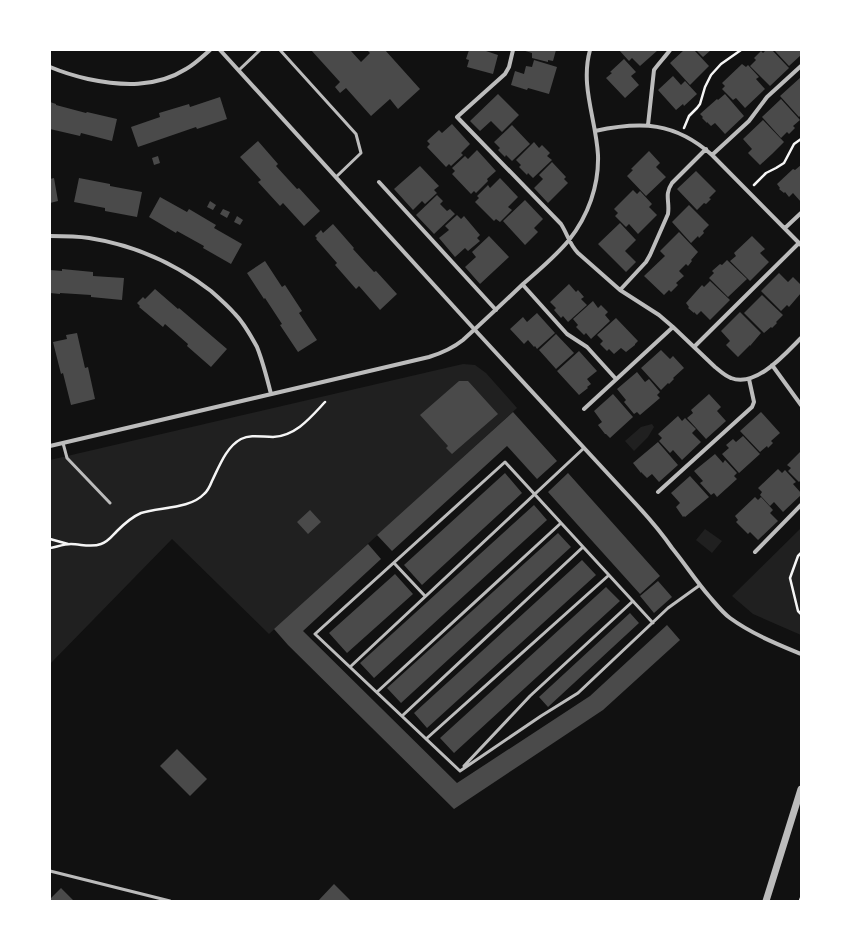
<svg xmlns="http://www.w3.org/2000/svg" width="851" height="951" font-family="Helvetica,sans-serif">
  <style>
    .green { fill: #202020 }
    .building { fill: #4a4a4a }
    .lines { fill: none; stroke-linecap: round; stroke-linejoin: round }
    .path { stroke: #f5f5f5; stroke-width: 2.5 }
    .service { stroke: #bcbcbc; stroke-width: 3 }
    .minor { stroke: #bcbcbc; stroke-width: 4 }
    .tertiary { stroke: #bcbcbc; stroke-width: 7 }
  </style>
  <rect width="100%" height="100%" fill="#111"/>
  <!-- green -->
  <path class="green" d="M463 364 475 365 486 373 517 408 269 634 172 539 50 664V460Z
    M652 424 654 427 648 437 634 451 625 441 641 427Z
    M801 528V635L753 614 732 596Z
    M705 529 722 541 712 553 696 540Z"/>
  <!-- building -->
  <path class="building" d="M311 50H352L351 51 361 62 370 53 367 50H385L420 89 398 109 390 99 371 116 346 88 340 93 335 87 340 82Z
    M469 50H487L486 51 498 55 493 74 467 67 469 60 466 59Z
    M522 50H556L553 61 548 60V62L532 58V53Z
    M619 50H658L640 66 632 58 629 61Z
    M684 50H694L709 66 690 85 670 63Z
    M696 50H711L703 57Z
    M766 50H772L789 68 770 86 750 66 756 60 754 58 761 51 763 53Z
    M774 50H801V55L789 66Z
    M624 59 636 72 631 76 639 85 625 98 606 78 612 73 610 72Z
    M534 60 557 67 549 94 528 88 527 90 511 85 515 71 524 74 526 66 532 67Z
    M742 64 746 67 748 65 759 77 756 79 765 89 745 108 736 98 733 100 722 89 725 86 722 83Z
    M673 76 681 85 685 81 697 94 684 106 683 104 676 110 658 90Z
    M801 77V115L799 117 780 96Z
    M498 94 519 115 502 132 491 121 480 131 470 121Z
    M725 94 744 116 725 134 715 123 711 126 707 122V123L702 118 703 117 700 114 717 99 718 100Z
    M220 97 227 119 197 129 196 127 138 147 131 127 160 117 159 113 189 104 190 107Z
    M781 99 800 120 793 126 795 128 789 134 787 132 781 138 762 117Z
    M50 102 56 104V105L86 113 87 112 117 119 112 141 81 133 80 136 50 129 51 126 50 125Z
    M763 120 784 142 772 154 760 165 748 153 752 149 743 139Z
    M452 124 470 144 461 153 463 155 451 166 449 164 446 167 427 147 430 144 427 141 439 130 442 133Z
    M512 125 530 144 512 161 506 155 505 157 498 150 500 148 494 142Z
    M258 141 278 164 276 166 297 189 299 188 320 211 304 226 283 203 280 206 258 182 261 180 240 157Z
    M534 142 539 148 542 145 550 153 547 156 552 160 533 178 528 173 527 175 519 167 521 165 516 160Z
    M477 150 496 171 487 179 488 181 476 193 474 191 471 194 452 174 455 171 452 168 465 156 468 159Z
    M649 151 660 163 656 167 666 177 646 196 627 176 633 170 631 169Z
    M158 156 160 163 154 165 152 158Z
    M552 162 566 177 564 179 568 183 548 203 534 188 543 179 539 175Z
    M801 165V202L793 193 789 197 785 192 784 193 779 189 780 188 777 184 793 169 795 170Z
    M420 166 439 186 434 190 437 193 425 204 422 201 413 210 394 189Z
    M696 171 716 191 709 198 711 199 706 204 704 203 697 210 677 189Z
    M54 178 58 201 50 203V179Z
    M79 178 110 184V186L142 192 137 217 105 211V208L74 202Z
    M500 178 518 197 508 207 512 210 500 222 496 219 494 221 475 202 479 198 477 196 488 185 490 188Z
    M633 190 637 194 640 191 652 204 649 207 657 215 638 234 629 224 626 227 615 216 618 213 614 209Z
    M437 195 443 201 440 204 447 211 450 209 455 214 434 234 416 215Z
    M160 197 187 212 189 209 216 225 214 228 242 244 231 264 203 248 204 246 177 231 176 233 149 217Z
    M525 200 543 219 534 228 538 232 525 245 503 221Z
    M210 201 216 205 213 210 207 207Z
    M689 205 709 225 703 231 704 233 699 238 698 236 691 243 672 222Z
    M223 209 230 212 227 218 220 214Z
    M457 215 461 219 464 216 480 235 477 238 480 241 468 251 465 248 455 257 439 238 449 230 445 226Z
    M237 216 243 220 240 225 234 222Z
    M620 223 636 240 625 251 636 262 626 272 598 244Z
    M333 224 354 248 353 249 374 272 376 271 397 294 380 310 359 286 356 289 335 265 337 263 316 239 317 238 315 236 321 230 323 233Z
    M679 232 698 252 691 260 692 261 688 266 686 264 679 271 684 276 676 283 678 285 671 292 669 290 664 295 644 276 665 256 660 251Z
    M489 236 509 257 480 284 465 267 476 257 472 252Z
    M752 236 765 249 760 253 769 262 750 281 730 261 736 256 734 253Z
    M727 260 747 279 728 297 709 278 714 273 712 271 720 264 722 265Z
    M265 261 282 287 285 285 302 311 299 313 317 340 298 352 280 325 282 324 265 298 264 299 247 273Z
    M62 269 93 272V276L124 278 122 300 91 297V295L60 293V294L50 293V270L62 271Z
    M779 273 788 282 793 277 801 285V293L789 307 787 305 781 311 761 291Z
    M710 281 730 300 710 320 701 311 697 315 694 312V313L688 308 689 307 686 303 702 285 704 287Z
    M569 284 576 292 578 290 584 297 581 299 587 305 568 322 563 316 561 318 554 310 556 308 550 302Z
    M155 289 178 309 179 308 227 349 211 367 187 346 188 344 165 324 163 327 139 307 140 306 137 303 143 297 145 299Z
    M762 295 783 315 776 322 777 323 772 328 771 327 764 333 744 313Z
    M593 301 598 308 601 305 608 312 605 315 610 321 591 339 586 333 584 335 576 327 578 325 573 319Z
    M740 312 761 333 750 346V345L738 357 726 345 730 341 721 331Z
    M537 313 555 333 537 349 535 346 534 347 528 340 524 344 510 329 523 317 527 322Z
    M616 318 638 341 635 344V345L626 352 621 348 614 354 609 349 607 351 600 344 603 341 597 335Z
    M77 333 85 368 88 367 95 399 71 405 63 373 61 374 53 342 67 339 66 335Z
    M556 334 574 353 556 369 539 350Z
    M661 350 670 359 673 356 684 368 673 378 674 379 669 384 668 383 661 390 641 368Z
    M579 351 597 371 587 379 591 384 587 387 588 388 579 395 557 371Z
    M637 372 645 382 649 379 660 392 657 395 660 398 640 415 637 412 634 414 624 402 626 400 617 389Z
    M459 381H468L498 414 452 454 446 448 448 446 420 415Z
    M613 394 633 417 610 438 606 434H605L598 425 602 422 594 411Z
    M709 394 721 407 717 411 726 421 706 439 687 418 693 413 691 410Z
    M513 412 557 461 537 479 507 446 392 551 377 535Z
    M761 412 780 433 771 441 773 443 768 448 767 446 760 452 740 431Z
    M678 416 682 421 685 418 696 429 692 433 701 442 682 460 673 450 670 453 659 441 662 438 658 434Z
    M743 436 760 454 739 473 722 454 729 448 726 445 733 439 736 442Z
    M658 442 678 465 659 482 652 474 647 478 641 472V473L633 463Z
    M801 451V480L799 482 788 471 791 468 787 465Z
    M715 454 723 463 725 460 737 473 734 476 737 479 717 497 714 493 711 495 700 483 703 481 694 471Z
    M778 469 782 473 785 470 796 482 793 484 801 493V495L783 512 774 502 770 506 760 495 762 492 758 488Z
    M505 473 522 493 422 585 404 565Z
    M568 473 660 576 640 594 548 492Z
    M690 476 709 497 685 517 684 516 683 517 676 507 680 503 671 493Z
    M755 497 758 500 761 497 773 510 770 513 778 521 758 540 750 532 748 534 736 522 738 520 735 516Z
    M534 505 547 520 374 678 360 663Z
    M310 510 321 522 308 534 297 522Z
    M558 533 571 547 401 703 387 688Z
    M368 544 381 559 303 631 457 783 590 696 667 625 680 640 603 710 454 809 288 645 274 629Z
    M582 560 596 575 427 728 414 713Z
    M395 574 413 594 347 653 329 633Z
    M658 581 672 597 654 613 640 596Z
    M606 587 620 601 454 753 440 738Z
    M630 613 639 623 548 707 539 697Z
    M177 749 207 779 190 796 160 766Z
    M334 884 351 901H318Z
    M61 888 74 901H50V899Z"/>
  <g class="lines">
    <!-- path -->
    <path class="path" d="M684 128 689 116 697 108 700 104 705 87 711 75 721 64 741 50
      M754 185 766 173 776 168 784 163 794 144 801 139
      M50 539 68 544
      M50 548C56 547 64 544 71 544 81 544 91 548 101 544 108 542 112 536 117 531 124 524 132 517 141 513 160 507 190 509 204 494 208 491 210 486 212 481 219 467 226 447 241 439 251 434 262 437 273 437 296 436 311 417 325 402
      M801 553 798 556 790 578 798 611 801 614
      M800 901 801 898"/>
    <!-- service -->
    <path class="service" d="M280 50 356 134 361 153 336 177
      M239 70 260 50
      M63 443 67 458 110 503
      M394 563 425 596
      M350 667 584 448
      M377 692 561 523
      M402 716 583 547
      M426 739 609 575
      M464 766 530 696 633 601
      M460 771 315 634 505 462 653 623
      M460 771 541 716 578 693 668 608 700 585
      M50 871 170 901"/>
    <!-- minor -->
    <path class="minor" d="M220 50 475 330 635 503C648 517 661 532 672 548 685 564 696 581 709 596 716 604 722 612 730 618 752 634 777 644 801 654
      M513 50 509 67 505 74 457 117 561 224C568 235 569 244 578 253L620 290 659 315 673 327 715 367C720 371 725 376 731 378 756 388 785 354 801 338
      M50 67C62 72 75 76 88 79 121 86 156 88 186 69 195 64 202 57 210 50
      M648 125 654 70C659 63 665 57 670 50
      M595 131C641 121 675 122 712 155L801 245
      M712 155 749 121 767 97 801 66
      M379 182 496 310
      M785 228 801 213
      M50 236C63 236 76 236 89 238 134 245 176 264 211 291 219 298 228 306 235 314 244 323 251 336 257 347 263 362 267 378 271 394
      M523 285 567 334 587 347 616 379
      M620 290 646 262 650 255 668 214C670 201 664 195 672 183L706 149
      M695 346 799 243
      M772 365 801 405
      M584 409 673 327
      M50 446 429 357C442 353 453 348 463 340 483 322 503 303 523 284 539 270 556 256 569 240 588 216 599 186 598 155 596 119 580 86 590 50
      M658 492 752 407 754 402 749 379
      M755 552 801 505"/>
    <!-- tertiary -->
    <path class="tertiary" d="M766 901 801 789"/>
  </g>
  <!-- border -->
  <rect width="851" height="951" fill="none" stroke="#ffffff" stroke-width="102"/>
</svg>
